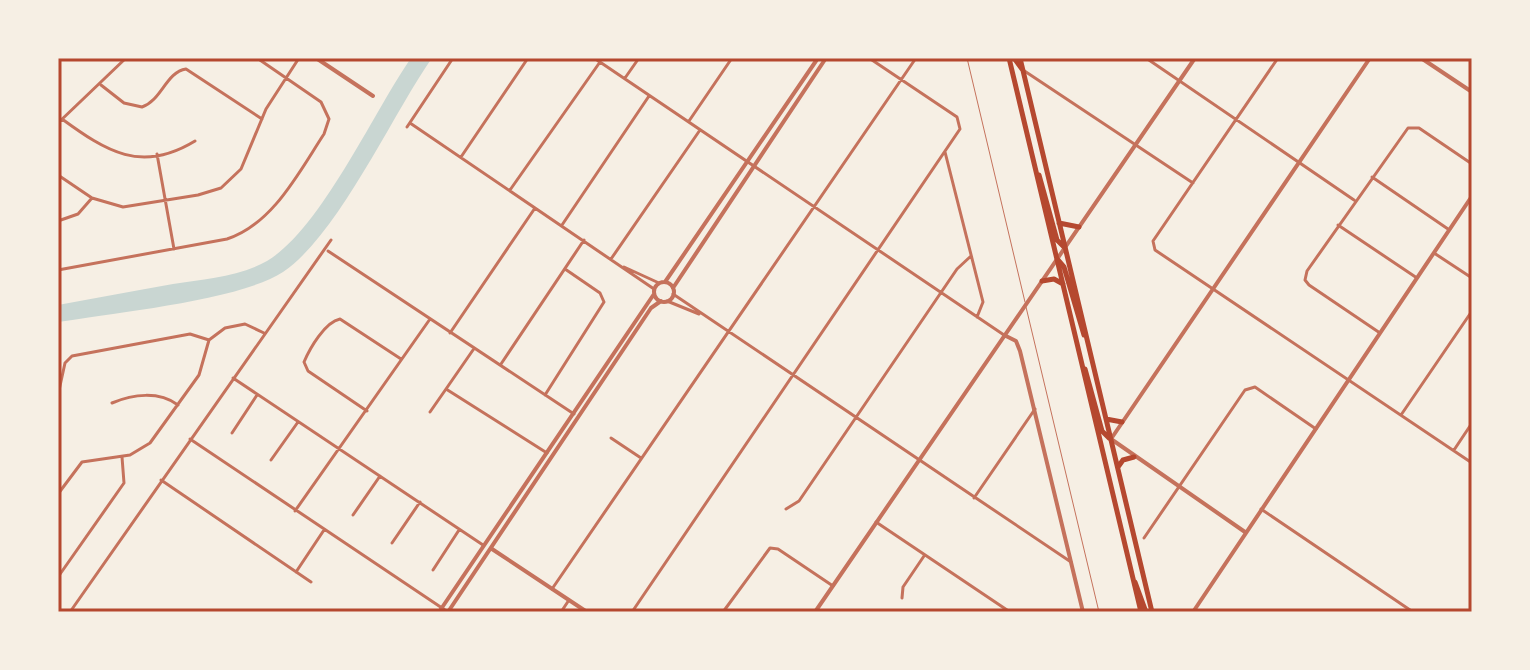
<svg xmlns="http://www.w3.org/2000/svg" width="1530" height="670" font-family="'Source Sans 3',sans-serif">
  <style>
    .water { fill: #c9d6d2 }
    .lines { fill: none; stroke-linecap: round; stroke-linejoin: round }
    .service { stroke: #c5725c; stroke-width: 1 }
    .minor { stroke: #c5725c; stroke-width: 3 }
    .tertiary { stroke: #c5725c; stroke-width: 4 }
    .trunk { stroke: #b5482f; stroke-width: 5 }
    .neatline { fill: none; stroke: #b5482f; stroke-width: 3 }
  </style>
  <rect width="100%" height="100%" fill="#f6efe4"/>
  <!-- water -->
  <path class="water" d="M411 58H432C392 115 338 235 283 272 241 300 113 313 58 322V305C96 298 134 291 173 284 204 279 239 277 267 261 321 229 374 111 411 58Z"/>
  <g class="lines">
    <!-- service -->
    <path class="service" d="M967 58 1025 302
      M1026 307 1099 612"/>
    <!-- minor -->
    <path class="minor" d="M594 58 1004 335
      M1146 58 1354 200
      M1278 58 1153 241 1155 250 1472 463
      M1023 70 1193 183
      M625 78 639 58
      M101 85 124 103 142 107C162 100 166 72 186 69L262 119
      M62 119C106 151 141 174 195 141
      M689 121 732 58
      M58 123 126 58
      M410 123 654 289
      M407 127 453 58
      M945 152 983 302 977 317
      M157 154 174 249
      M461 157 528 58
      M58 175 92 198 123 207 198 195 221 188 241 169 266 109 299 58
      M1372 177 1448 229
      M510 190 600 62
      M58 221 78 214 92 198
      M562 225 649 96
      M1338 225 1417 278
      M328 251 574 414
      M1434 253 1472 278
      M611 259 700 130
      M624 267 659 283
      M58 270 227 239C273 224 299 172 324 134L329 119 321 102 257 58
      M673 294 1071 562
      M667 301 699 314
      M450 333 535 208
      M1380 333 1309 285 1305 280 1307 271 1408 128H1419L1472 164
      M473 350 446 389 547 453
      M501 364 584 240
      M233 378 483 545
      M58 395 65 363 72 356 190 334 209 340
      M545 395 604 302 600 293 565 269
      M112 403C133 394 159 391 178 405
      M367 411 308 371 304 362C310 348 325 322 340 319L401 359
      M430 412 446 389
      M1401 415 1472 311
      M232 433 257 395
      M611 438 641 458
      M190 439 448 612
      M1454 450 1472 423
      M271 460 298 422
      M161 480 311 582
      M58 494 82 462 130 455 150 443 199 375 209 340 225 328 245 324 264 333
      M974 498 1035 409
      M786 509 799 501 957 269 971 256
      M1261 509 1413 612
      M295 511 430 319
      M353 515 380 476
      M876 522 1010 612
      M1144 538 1245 390 1255 387 1316 429
      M392 543 420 502
      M433 570 459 530
      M296 572 324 530
      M58 577 124 483 122 457
      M552 589 916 58
      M902 598 903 587 924 556
      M70 612 331 240
      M561 612 569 600
      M632 612 960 129 957 117 869 58
      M723 612 770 548 778 549 833 586"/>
    <!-- tertiary -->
    <path class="tertiary" d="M316 58 373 96
      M1421 58 1472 92
      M665 282 818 58
      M654 292a10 10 0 1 1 20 0a10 10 0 1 1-20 0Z
      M673 288 826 58
      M1004 335 1016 341 1020 351 1083 612
      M1245 532 1111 439 1370 58
      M492 549 587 612
      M439 612 654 294
      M448 612 651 308 661 301
      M815 612 1195 58
      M1193 612 1472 196"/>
    <!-- trunk -->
    <path class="trunk" d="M1009 58 1141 612
      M1014 58 1022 69
      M1020 58 1152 612
      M1039 175 1057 240 1064 247
      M1059 223 1079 227
      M1058 260 1064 267 1084 335
      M1042 281 1054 279 1063 284
      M1085 369 1102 431 1109 438
      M1106 419 1122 422
      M1118 467 1123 460 1134 457
      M1135 582 1146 612"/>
  </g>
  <!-- border -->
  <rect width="1530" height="670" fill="none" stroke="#f6efe4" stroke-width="120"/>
  <rect x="60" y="60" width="1410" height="550" class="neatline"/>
</svg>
